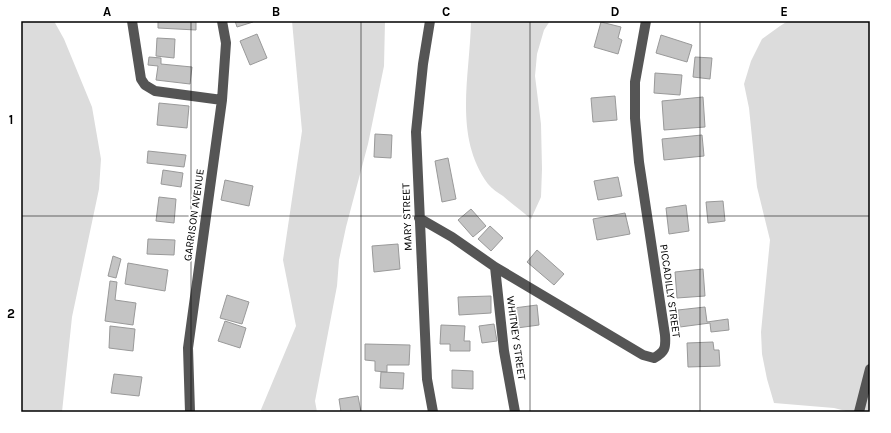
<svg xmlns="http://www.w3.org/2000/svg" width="891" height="433" font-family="Karla,sans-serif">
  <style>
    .green { fill: #dcdcdc }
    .building { fill: #c4c4c4; stroke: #999 }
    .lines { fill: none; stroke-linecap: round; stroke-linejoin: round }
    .minor { stroke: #555; stroke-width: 10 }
    .grid { fill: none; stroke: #000; stroke-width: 1; stroke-opacity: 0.55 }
    .labels { text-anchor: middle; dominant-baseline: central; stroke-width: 3.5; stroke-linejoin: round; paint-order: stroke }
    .street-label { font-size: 11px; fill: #000; stroke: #fff }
    .neatline { fill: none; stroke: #000; stroke-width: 1.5 }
    .grid-label { font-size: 13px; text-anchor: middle; font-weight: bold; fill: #000 }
  </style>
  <rect width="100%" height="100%" fill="#fff"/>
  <!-- green -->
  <path class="green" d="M21 21H54L64 39 92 107 101 159 99 189 72 317 62 412H21Z
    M292 21H385L384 66 368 144 346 227 339 260 337 286 315 401 317 412H260L296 326 283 260 302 131Z
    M471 21H550L544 30 537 54 535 76 541 124 542 169 541 197 531 219C522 211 512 204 503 196 498 193 492 189 488 184 453 136 470 76 471 21Z
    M788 21H870V412H850L834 408 774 403 767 379 762 354 761 332 770 240 757 187 749 108 744 84 751 61 762 39 780 26Z"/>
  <!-- building -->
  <path class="building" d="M158 21H196V30L158 28Z
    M235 21H253V22L237 27Z
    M601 22 621 27 618 38 622 40 618 54 594 47Z
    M257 34 267 58 250 65 240 41Z
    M661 35 692 45 687 62 656 53Z
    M157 38 175 39 174 58 156 56Z
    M149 57 161 58V64L192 67 190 84 156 80 158 66 148 65Z
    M695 57 712 58 710 79 693 77Z
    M655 73 682 75 680 95 654 93Z
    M615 96 617 120 593 122 591 98Z
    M703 97 705 127 664 130 662 101Z
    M159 103 189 106 187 128 157 125Z
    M375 134 392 135 391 158 374 157Z
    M702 135 704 156 664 160 662 139Z
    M148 151 186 155 184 167 147 163Z
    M448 158 456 199 442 202 435 161Z
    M163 170 183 173 181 187 161 184Z
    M618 177 622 196 598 200 594 181Z
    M225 180 253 186 249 206 221 200Z
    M159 197 176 199 174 223 156 221Z
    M723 201 725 221 708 223 706 202Z
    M686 205 689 231 669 234 666 208Z
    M471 209 486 226 473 237 458 220Z
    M625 213 630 234 597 240 593 219Z
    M490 226 503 238 491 251 478 239Z
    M148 239 175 240 174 255 147 254Z
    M398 244 400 269 374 272 372 246Z
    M537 250 564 274 554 285 527 262Z
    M113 256 121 259 116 278 108 276Z
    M128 263 168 270 165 291 125 284Z
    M703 269 705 296 677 298 675 272Z
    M110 281 117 282 115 300 136 303 133 325 105 321Z
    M227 295 249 302 242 324 220 318Z
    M491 296V313L459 315 458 297Z
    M537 305 539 325 517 328 514 308Z
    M705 307 707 322 728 319 729 330 711 332 710 323 680 327 678 310Z
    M225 321 246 328 240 348 218 341Z
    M494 324 497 341 482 343 479 326Z
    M441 325 465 326 464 341H470V351H450V344H440Z
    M110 326 135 329 133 351 109 348Z
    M713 342 714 350H719L720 366 688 367 687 343Z
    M365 344 410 345 409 365H387V372L375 371V361L365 360Z
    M452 370 473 371V389L452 388Z
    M381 372 404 373 403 389 380 388Z
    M114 374 142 377 139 396 111 393Z
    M358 396 361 412H341L339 399Z"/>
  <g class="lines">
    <!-- minor -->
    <path class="minor" d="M132 21 141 79 145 85 155 91 222 100
      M430 21 423 64 416 132 427 379 433 412
      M419 218 452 237 495 267 643 355 654 358C665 352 666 348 665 335L639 162 635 118V82L646 21
      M495 267 504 351 515 412
      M190 412 188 348 222 100 226 43 222 21
      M859 412 870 369"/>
  </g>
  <!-- grid -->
  <path class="grid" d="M191 21V412M361 21V412M530 21V412M700 21V412M21 216H870"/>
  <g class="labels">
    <!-- street labels -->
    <g class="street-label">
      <text transform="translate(194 215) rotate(-82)">GARRISON AVENUE</text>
      <text transform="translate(407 217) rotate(-92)">MARY STREET</text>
      <text transform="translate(670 291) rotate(82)">PICCADILLY STREET</text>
      <text transform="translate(516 338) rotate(82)">WHITNEY STREET</text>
    </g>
  </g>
  <!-- border -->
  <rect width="891" height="433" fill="none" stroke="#ffffff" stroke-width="44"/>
  <rect x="22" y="22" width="847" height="389" class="neatline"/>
  <g class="grid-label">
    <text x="107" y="16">A</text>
    <text x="276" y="16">B</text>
    <text x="446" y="16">C</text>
    <text x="615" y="16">D</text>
    <text x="784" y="16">E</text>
    <text x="11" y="124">1</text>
    <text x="11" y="318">2</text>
  </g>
</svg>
